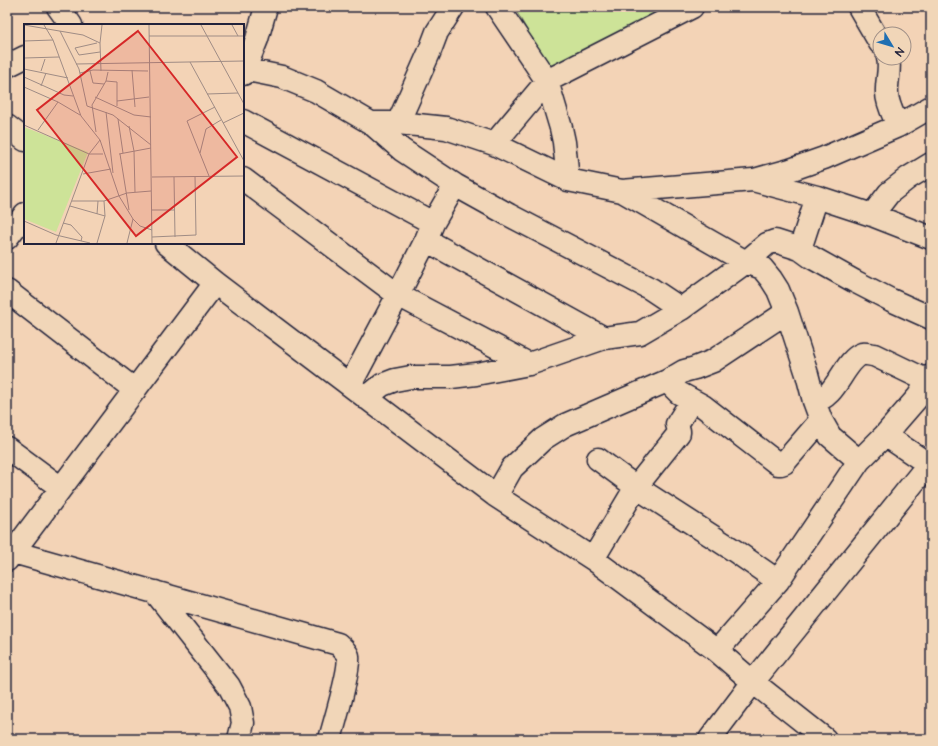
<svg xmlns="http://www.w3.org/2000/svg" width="938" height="746" font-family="'Architects Daughter',sans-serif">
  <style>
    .green { fill: #cde398; stroke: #78826a }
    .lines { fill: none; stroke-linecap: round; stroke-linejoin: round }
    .minor-casing { stroke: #22223b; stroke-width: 25 }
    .minor { stroke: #f1d6b8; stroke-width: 22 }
    .inset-road { fill: none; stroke: #9f8c85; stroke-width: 1 }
    .view { fill: #d62828; fill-opacity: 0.15; stroke: #d62828; stroke-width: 2 }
    .inset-edge { fill: none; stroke: #22223b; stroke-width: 2 }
  </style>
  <rect width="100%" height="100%" fill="#f3d3b6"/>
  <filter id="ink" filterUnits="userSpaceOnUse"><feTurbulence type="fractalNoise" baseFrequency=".025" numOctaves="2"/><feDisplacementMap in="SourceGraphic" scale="8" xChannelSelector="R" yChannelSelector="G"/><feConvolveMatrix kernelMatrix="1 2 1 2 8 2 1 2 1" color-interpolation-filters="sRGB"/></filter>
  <g filter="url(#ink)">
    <!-- green -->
    <path class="green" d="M514 7H686L557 83Z"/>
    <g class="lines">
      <!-- minor casing -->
      <g class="minor-casing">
        <path id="minor" d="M58 7 71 25
          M497 7 547 81 561 128 564 142 568 180
          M859 7 880 43
          M888 58C891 69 886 82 887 93 887 104 894 116 898 126
          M7 66 25 57
          M243 69 282 77 316 91 371 123H398L446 128 494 144 568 180 622 191 753 180 817 197 872 215 931 238
          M243 74 257 39 266 7
          M243 121 433 223
          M371 123 402 150 455 185 509 215 651 289 681 309
          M398 123 429 53 437 32 453 7
          M7 126 25 140
          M494 144 547 81 692 7
          M243 179 398 295 529 364
          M754 180 790 170 824 158 898 126 931 107
          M622 191 746 262 762 268 771 279 778 290 787 312 807 374 814 401 821 420 830 436 859 461
          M872 215 889 193 908 178 931 164
          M7 238 25 214
          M426 240 604 338
          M166 243 215 283 496 496 593 559 717 651 753 682 825 739
          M800 249 817 197
          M7 291 135 390
          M667 381 679 393 703 406 778 464H781L784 463 821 420
          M350 385 398 295 426 240 433 223 455 185
          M366 398 382 385 395 380 411 377H451L476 374 529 364 604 338 640 333 681 309 746 262 767 244 775 241 800 249 811 257 854 281 891 300 931 318
          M814 401C836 399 844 360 862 354 866 353 870 355 874 355L928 381
          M885 435 931 466
          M7 448 61 488
          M598 459 636 487 732 549 778 581
          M496 496 512 468 543 439 565 425 667 381 684 371 695 368 713 361 787 312
          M13 552 338 644C342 648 346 651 348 656 351 667 334 725 330 739
          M593 559 636 487 679 433V431L677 424 692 400
          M7 560 215 283
          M155 592 229 686 240 707 243 723 239 739
          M717 651 778 581 859 461 885 435 918 397 931 376
          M710 739 753 682 931 461"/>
      </g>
      <!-- minor -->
      <use href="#minor" class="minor"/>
    </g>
  </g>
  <!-- overview -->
  <g transform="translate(24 24)">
    <rect width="220" height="220" fill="#f3d3b6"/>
    <path d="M0 103 64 128 32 208 0 195Z" fill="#cde398"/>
    <path class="inset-road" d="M0 1 59 11 76 19 77 47M20 1 29 16 57 92 76 116 95 172 109 195 116 202 128 206M125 1 128 219M177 1 220 80M208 1 214 12M36 7 55 45 63 82 89 91 127 121M125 12H220M0 17 29 16M73 19 51 24 55 31 76 28M76 19 78 1M0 34 35 33M166 38 220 137M52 40 220 37M0 45 44 54M108 46 111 83M17 47 21 35M66 47 69 59 80 60M56 49 69 46 124 47M0 53 40 71 49 72M82 57 93 58V82M17 62 22 49M0 63 34 78 56 91M183 70 214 69M71 73 110 91 127 93M93 77 125 73M82 88 89 149M94 95 99 129M199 99 220 89M0 101 65 130H79M105 102 110 127 111 168M14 106 34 78M72 108 68 81 82 57 84 48M176 129 182 105 197 96M95 130 127 124M96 130 105 186M59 150 87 145M185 152 163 97 191 83M128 153 220 152M150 153 151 213M48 177H80L103 169 127 167M46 182 81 192M128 186H151M73 190 74 177M0 197 32 211 66 219M39 199 47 201 58 213 57 217M128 213 172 211 171 152M32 219 65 130 76 116M73 219 81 192 80 177M103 219 109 195"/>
    <path class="view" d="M114 7 213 133 112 212 13 86Z"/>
    <rect width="220" height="220" class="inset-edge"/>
  </g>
  <!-- margin -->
  <rect width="938" height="746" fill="none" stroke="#f1d6b8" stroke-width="24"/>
  <rect x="12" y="12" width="914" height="722" fill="none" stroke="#22223b" stroke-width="1.5" filter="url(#ink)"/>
  <!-- north arrow -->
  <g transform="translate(892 46) rotate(128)"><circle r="19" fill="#f1d6b8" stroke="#9e8e86"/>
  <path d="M0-3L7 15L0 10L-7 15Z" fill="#1f6fb2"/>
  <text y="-6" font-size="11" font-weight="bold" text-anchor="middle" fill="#22223b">N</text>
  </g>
</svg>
